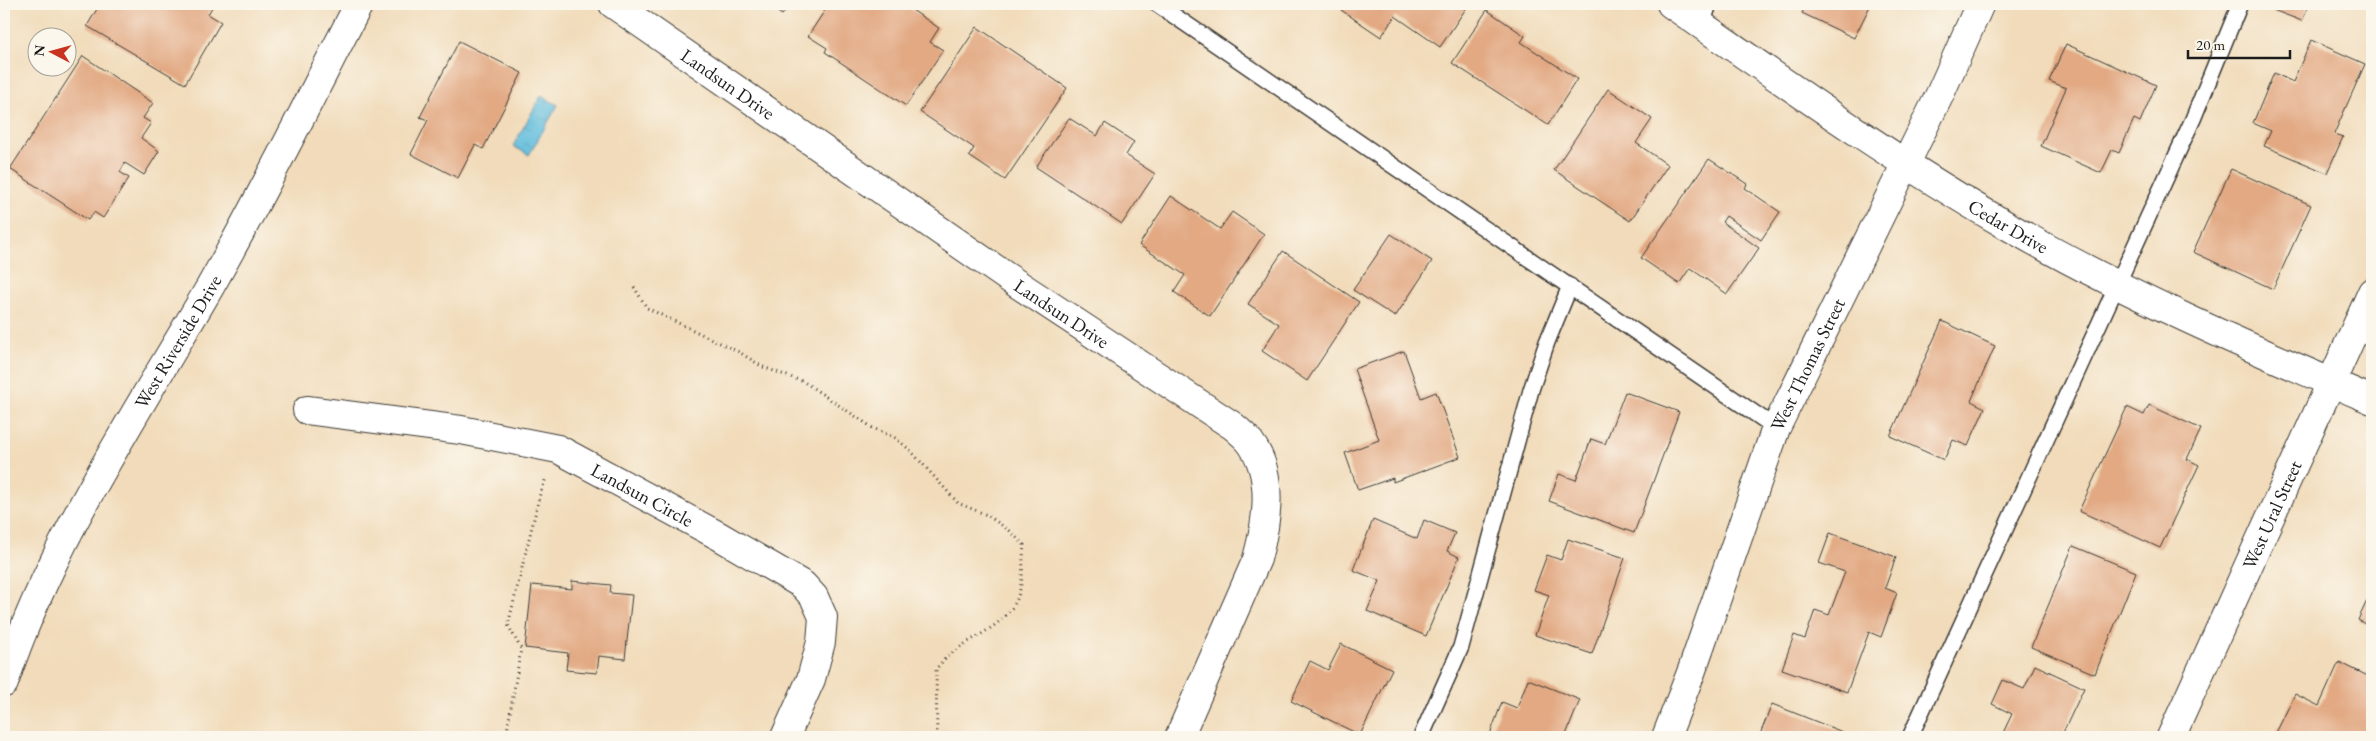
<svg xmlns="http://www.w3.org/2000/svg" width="2376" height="741" font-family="'EB Garamond',serif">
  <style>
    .water { fill: url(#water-ripples); stroke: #3d6c7c }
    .building { fill: #e2a983 }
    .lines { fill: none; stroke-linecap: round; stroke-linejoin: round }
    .lane-casing { stroke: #3c3934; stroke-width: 18 }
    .street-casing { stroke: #3c3934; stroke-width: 30 }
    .path { stroke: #3c3934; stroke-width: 3; stroke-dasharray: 1 4; stroke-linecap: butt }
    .lane { stroke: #fff; stroke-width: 15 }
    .street { stroke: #fff; stroke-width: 28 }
    .labels { text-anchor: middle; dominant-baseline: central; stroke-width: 4; stroke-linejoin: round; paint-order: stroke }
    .street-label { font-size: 19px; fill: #1c1c1c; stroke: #fbf7ec }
  </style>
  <defs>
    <pattern id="water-ripples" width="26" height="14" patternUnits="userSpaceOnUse" patternTransform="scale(1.25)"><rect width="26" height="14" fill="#5ebcdd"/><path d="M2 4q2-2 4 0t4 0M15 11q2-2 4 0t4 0" fill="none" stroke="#51a1bd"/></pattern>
  </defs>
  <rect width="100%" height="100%" fill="#fbf7ec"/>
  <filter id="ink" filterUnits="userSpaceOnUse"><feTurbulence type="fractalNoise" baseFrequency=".02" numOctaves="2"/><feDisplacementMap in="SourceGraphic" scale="10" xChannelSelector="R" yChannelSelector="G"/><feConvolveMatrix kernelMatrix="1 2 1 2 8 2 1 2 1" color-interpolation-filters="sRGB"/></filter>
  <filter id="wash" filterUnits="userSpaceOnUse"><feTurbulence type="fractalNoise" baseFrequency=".0096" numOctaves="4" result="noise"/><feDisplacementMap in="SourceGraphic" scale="20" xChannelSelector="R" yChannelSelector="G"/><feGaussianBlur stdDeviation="1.12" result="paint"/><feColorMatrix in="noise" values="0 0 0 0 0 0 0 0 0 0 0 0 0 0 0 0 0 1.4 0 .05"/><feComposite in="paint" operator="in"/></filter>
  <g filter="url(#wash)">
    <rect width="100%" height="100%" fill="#f1dbba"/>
    <!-- water -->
    <path class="water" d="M541 96 558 105 529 155 513 146Z"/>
    <g id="blocks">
      <!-- building -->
      <path class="building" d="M100 4H214L208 14 221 22 185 84 87 26Z
        M766 4H791L782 15Z
        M829 4H873L879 8 882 4H903L939 28 930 42 943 50 906 106 825 52 827 48 808 36Z
        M1345 4H1469L1440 47 1395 16 1381 37 1341 10Z
        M1807 4H1871L1854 38 1802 13Z
        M2266 4H2309L2302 21 2265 7Z
        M1487 10 1525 36 1521 42 1577 79 1548 125 1452 63Z
        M977 27 1067 88 1005 180 969 156 974 148 920 112Z
        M2311 40 2365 64 2334 134 2343 137 2327 173 2264 146 2271 131 2253 123 2274 73 2293 82Z
        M459 41 522 73 483 149 475 145 458 178 411 154 428 120 420 117Z
        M2066 44 2156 85 2140 122 2134 119 2119 153 2112 150 2101 173 2041 146 2066 88 2049 81Z
        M83 56 153 103 143 118 151 123 141 138 159 151 144 175 125 163 120 172 129 178 103 218 94 212 88 220 10 169Z
        M1608 89 1652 119 1636 143 1668 165 1630 221 1554 170Z
        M1069 118 1097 136 1105 123 1134 142 1126 155 1155 174 1122 224 1036 167Z
        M1709 159 1747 184 1745 188 1780 212 1761 240 1726 216 1722 222 1759 248 1727 294 1690 268 1679 284 1641 258Z
        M2231 169 2311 205 2273 289 2193 252Z
        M1171 196 1220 229 1232 212 1264 234 1210 316 1174 292 1185 275 1139 245Z
        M1391 234 1432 261 1395 317 1353 290Z
        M1283 251 1359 302 1307 381 1262 351 1279 324 1248 304Z
        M1942 321 1995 346 1971 401 1985 408 1968 446 1953 440 1944 460 1890 436Z
        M1404 351 1421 398 1436 392 1460 457 1393 482V478L1358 490 1345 453 1379 440 1354 369Z
        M1625 392 1679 412 1634 533 1549 501 1559 474 1576 480 1591 439 1605 444Z
        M2149 405 2201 429 2187 459 2199 465 2160 548 2079 511 2127 407 2144 415Z
        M1373 520 1417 539 1424 520 1455 533 1447 551 1459 557 1426 636 1367 611 1380 581 1353 570Z
        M1830 533 1896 557 1885 588 1897 593 1881 637 1869 632 1847 692 1782 669 1794 635 1805 639 1815 610 1829 615 1845 572 1819 563Z
        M1568 539 1625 558 1592 654 1535 635 1549 595 1534 590 1547 555 1561 560Z
        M2073 546 2136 572 2095 674 2031 647Z
        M572 581 611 585 610 593 632 595 625 659 599 656 597 673 566 670 568 653 525 648 532 585 572 589Z
        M2372 590V627L2358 620Z
        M1341 644 1392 669 1360 735 1291 701 1310 661 1328 670Z
        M2339 662 2372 678V718L2363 737H2274L2295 694 2319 706Z
        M2035 665 2084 688 2061 737H2001L2012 714 1992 704 2003 680 2024 689Z
        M1528 679 1580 700 1565 737H1489L1502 702 1517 708Z
        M1772 704 1855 737H1759Z"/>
    </g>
  </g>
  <g filter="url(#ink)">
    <use href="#blocks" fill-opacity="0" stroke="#3c3934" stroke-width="1"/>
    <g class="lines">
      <!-- lane casing -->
      <g class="lane-casing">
        <path id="lane" d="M1157 4 1776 428
          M1702 25 1709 4
          M1421 737 1461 647 1531 390 1547 342 1570 286
          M1910 737 2193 119 2240 4"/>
      </g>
      <!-- street casing -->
      <g class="street-casing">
        <g id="street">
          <path id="s1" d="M613 4 1007 277 1233 426C1239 431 1245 436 1250 442 1275 475 1267 522 1257 559L1179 737"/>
          <path id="s2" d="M1671 4C1781 80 1890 158 2006 225 2123 293 2248 347 2372 400"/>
          <path id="s3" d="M307 410 461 430 558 449 719 536 803 585 814 597 823 617 821 642 811 679 785 737"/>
          <path id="s4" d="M4 683C51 541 135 416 210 287 263 194 310 98 359 4"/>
          <path id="s5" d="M1666 737 1692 670 1776 428 1940 94 1980 4"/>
          <path id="s6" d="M2171 737 2372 292"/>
        </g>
      </g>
      <!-- path -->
      <path class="path" d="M634 287 647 308 739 352 763 367 804 382 873 428 895 438 910 450 958 503 987 515 1010 531 1024 545C1022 563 1024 587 1015 603 1001 628 973 636 952 653 946 657 941 663 936 669L937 737
        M506 737 521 649 508 625 540 494 546 478"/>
      <!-- lane -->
      <use href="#lane" class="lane"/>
      <!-- street -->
      <use href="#street" class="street"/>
    </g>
  </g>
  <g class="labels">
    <!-- street labels -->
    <g class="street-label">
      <text stroke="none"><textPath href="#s1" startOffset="140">Landsun Drive</textPath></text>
      <text stroke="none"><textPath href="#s2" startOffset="404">Cedar Drive</textPath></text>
      <text stroke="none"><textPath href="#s1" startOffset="545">Landsun Drive</textPath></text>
      <text stroke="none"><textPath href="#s4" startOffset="384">West Riverside Drive</textPath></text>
      <text stroke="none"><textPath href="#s5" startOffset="399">West Thomas Street</textPath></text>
      <text stroke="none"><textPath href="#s3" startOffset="350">Landsun Circle</textPath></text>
      <text stroke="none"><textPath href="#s6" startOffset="244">West Ural Street</textPath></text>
    </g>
  </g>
  <!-- margin -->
  <rect width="2376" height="741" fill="none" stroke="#fbf7ec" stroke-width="20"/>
  <!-- north arrow -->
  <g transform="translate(52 52) rotate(276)"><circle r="24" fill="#fbf7ec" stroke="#a29f99"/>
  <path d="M0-4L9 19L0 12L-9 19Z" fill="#c8321e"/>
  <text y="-8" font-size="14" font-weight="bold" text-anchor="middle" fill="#1c1c1c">N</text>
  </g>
  <!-- scale -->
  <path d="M2188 50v8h102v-8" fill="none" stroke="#1c1c1c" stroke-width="2.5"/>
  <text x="2196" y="50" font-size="15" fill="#1c1c1c" stroke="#fbf7ec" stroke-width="4" paint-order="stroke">20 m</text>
</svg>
